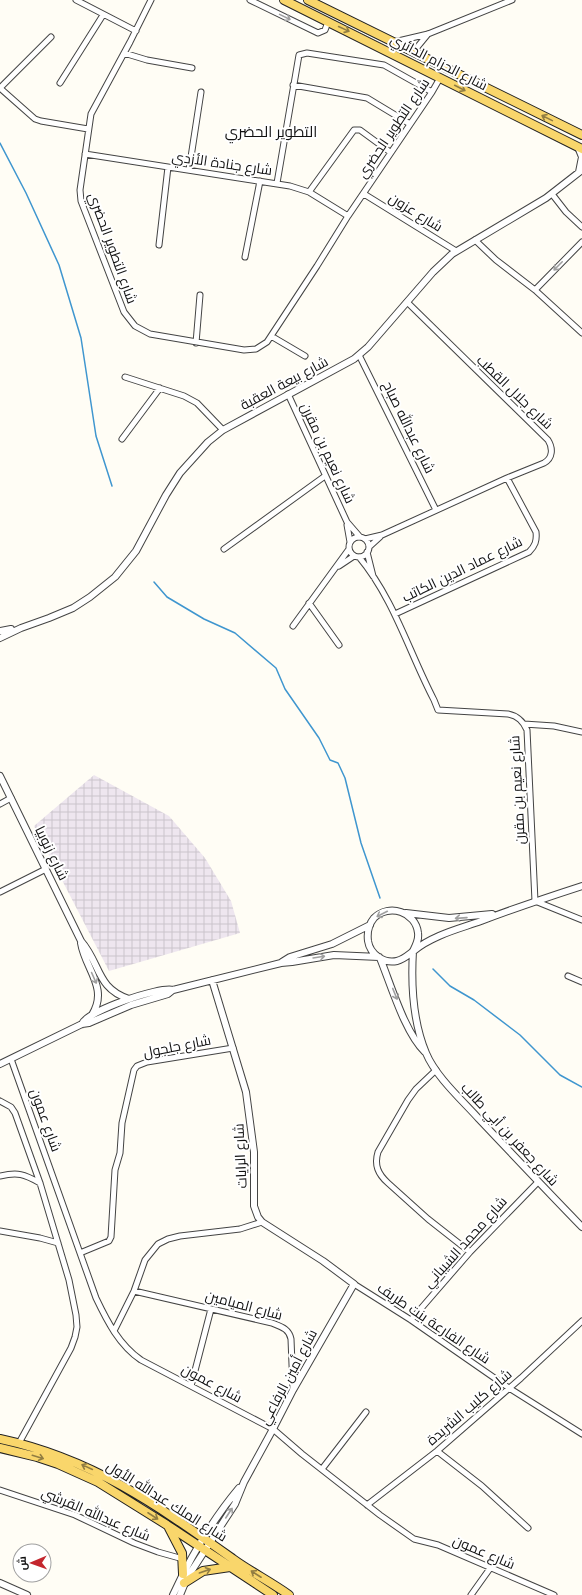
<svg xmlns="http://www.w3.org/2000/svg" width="582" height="1595" font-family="Lora,Cairo,serif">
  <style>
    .industrial { fill: url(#industrial-grid) }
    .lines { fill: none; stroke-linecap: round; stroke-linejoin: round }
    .stream { stroke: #3f96cf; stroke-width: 1.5 }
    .minor-casing { stroke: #444; stroke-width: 7 }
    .tertiary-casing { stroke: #444; stroke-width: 8 }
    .primary-casing { stroke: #222; stroke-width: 10 }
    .minor { stroke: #fff; stroke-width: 5 }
    .tertiary { stroke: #fff; stroke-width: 6 }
    .primary { stroke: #f9d66b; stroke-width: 8 }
    .oneway { stroke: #a0a0a0 }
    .oneway2 { stroke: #917d42 }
    .labels { text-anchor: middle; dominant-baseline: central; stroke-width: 4; stroke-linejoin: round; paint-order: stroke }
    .street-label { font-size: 14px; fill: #111; stroke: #fff }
    .neighbourhood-label { font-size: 15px; fill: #111; stroke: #fff }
  </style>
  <defs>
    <pattern id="industrial-grid" width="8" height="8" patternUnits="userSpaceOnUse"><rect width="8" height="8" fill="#eee6ef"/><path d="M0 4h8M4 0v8" fill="none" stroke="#cbc4cc"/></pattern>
  </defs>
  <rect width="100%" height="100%" fill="#fffdf5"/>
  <!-- industrial -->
  <path class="industrial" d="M94 775 169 816 205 858 231 901 240 933 109 971 34 826Z"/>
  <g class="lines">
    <!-- stream -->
    <path class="stream" d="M0 143 26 193 59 265 81 338 96 436 112 486
      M154 582 167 597 204 619 235 633 276 668 285 689 319 738 330 760 338 763 345 778 361 843 380 898
      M433 969 450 986 474 1000 520 1035 560 1075 582 1087"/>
    <!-- minor casing -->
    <g class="minor-casing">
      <path id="minor" d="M76 0 136 31
        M151 0 130 42 91 114 80 190 81 201 124 312 135 326 150 334 244 350 256 349 267 342 317 266 348 216 432 92 440 78
        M250 0 318 33 325 30 328 22
        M394 42 428 34 512 0
        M414 51 428 34
        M124 53 147 60 192 68
        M60 83 103 15
        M293 85 367 98 410 124
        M0 88 35 119 41 121 88 129
        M0 88 51 37
        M85 154 290 186 309 192 348 216
        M189 170 201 92
        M277 183 299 55 307 53 384 65 432 92
        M309 192 354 130H360L390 152
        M364 194 456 251
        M552 194 566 212 582 227
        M475 240 496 260 535 290 582 333
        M159 245 168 167
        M245 257 260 181
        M535 290 582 242
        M271 336 305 356
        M196 343 200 295
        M359 355 436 510
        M125 377 184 396 197 403 223 430
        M288 394 347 522 360 537
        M122 439 160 388
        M347 525 350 542
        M349 547a10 10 0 1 1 20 0a10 10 0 1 1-20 0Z
        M365 539 382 535 507 478 544 463C553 458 553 448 548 440L407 302
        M369 547 380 537
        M224 549 325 476
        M367 552 373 576
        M359 557C394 599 409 652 434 700L438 710 508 714C518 716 523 721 527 730L535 901 582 920
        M339 566 354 556
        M309 603 339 645
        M395 614 529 552C535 546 537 541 536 532L507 478
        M293 626 349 549
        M524 724 554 726 582 732
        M0 804 11 798
        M0 892 46 869
        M568 976 582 982
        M11 1059 96 1298C107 1321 119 1345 141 1360L273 1429 302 1454 380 1515 414 1539 438 1545 554 1595
        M436 1070 416 1089 408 1100 378 1152C374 1165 378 1174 388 1183L428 1219 470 1252
        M0 1101 11 1107 15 1113 40 1183 69 1280 76 1315 77 1327 75 1337 71 1348 19 1443
        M0 1176C18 1172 24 1174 40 1183
        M0 1231 40 1238 58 1243
        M80 1253 109 1241 111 1237 115 1170 120 1153 122 1123 134 1070 137 1066 147 1062 233 1048
        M354 1284 411 1320 509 1388 582 1434
        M134 1291 272 1323C282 1327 289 1329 291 1339L293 1390
        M411 1320 470 1252 538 1182
        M114 1331 134 1291 145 1260 158 1244 168 1239 180 1236 240 1229 262 1222
        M191 1386 211 1309
        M437 1451 482 1486 528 1528
        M322 1469 366 1412
        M0 1490 75 1515 134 1543 158 1552 183 1559
        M367 1505 437 1451 521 1378 582 1321
        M471 1595 491 1567"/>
    </g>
    <!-- tertiary casing -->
    <g class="tertiary-casing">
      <path id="tertiary" d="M578 147 582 157 579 172
        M0 631 11 629
        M0 638 21 628 49 618 73 608 90 597 115 577 136 551 166 495 180 473 208 442 223 430 354 359 368 347 433 272 452 254 546 198 582 170
        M0 776 81 941C101 964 96 988 129 999
        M406 913 449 918 492 914
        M81 943C85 969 109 988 92 1015
        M413 951C416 945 419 940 418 933 416 912 389 903 374 918 369 924 367 933 368 941 370 954 384 964 397 961 405 959 409 954 415 950 422 944 430 940 439 936 452 930 467 926 481 921 515 908 548 897 582 886
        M413 951C411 984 413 1022 426 1053 436 1077 462 1100 479 1119 513 1155 547 1191 582 1227
        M380 958C391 985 405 1033 425 1052
        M282 962 290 957 332 944 370 925
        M82 1024C87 1011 160 986 173 990L281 963 292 962 334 955 379 957
        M0 1064 82 1024 89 1023 131 1005 168 994 173 990
        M0 1583 27 1595
        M173 1595C190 1558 213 1519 239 1488
        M180 1595 187 1578 235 1504 244 1482 273 1429 293 1390 354 1284 323 1261 262 1222 258 1217 254 1206V1152L246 1092 212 980"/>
    </g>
    <!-- primary casing -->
    <g class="primary-casing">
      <path id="primary" d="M284 0 582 149
        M308 0 582 135
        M0 1439C93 1459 157 1505 233 1559 251 1572 271 1582 289 1595
        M0 1448 37 1457 58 1464 98 1482 167 1525 273 1595
        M169 1528 182 1553 183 1574
        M184 1583 203 1571 230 1567"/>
    </g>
    <!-- minor -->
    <use href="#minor" class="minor"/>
    <!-- tertiary -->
    <use href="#tertiary" class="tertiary"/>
    <!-- primary -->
    <use href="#primary" class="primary"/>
  </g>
  <!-- one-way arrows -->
  <defs><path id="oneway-shaft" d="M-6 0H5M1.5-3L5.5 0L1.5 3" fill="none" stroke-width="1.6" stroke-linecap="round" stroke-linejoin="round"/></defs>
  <g class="oneway">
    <use href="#oneway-shaft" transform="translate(285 17) rotate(26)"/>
    <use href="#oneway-shaft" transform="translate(558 266) rotate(135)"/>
    <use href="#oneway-shaft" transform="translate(382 914) rotate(153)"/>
    <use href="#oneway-shaft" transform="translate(461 918) rotate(176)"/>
    <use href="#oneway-shaft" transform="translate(319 957) rotate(-9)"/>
    <use href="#oneway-shaft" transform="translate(94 978) rotate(66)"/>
    <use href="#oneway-shaft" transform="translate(395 994) rotate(68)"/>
    <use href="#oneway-shaft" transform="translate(229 1513) rotate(-57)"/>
  </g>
  <g class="oneway2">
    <use href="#oneway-shaft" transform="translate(344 29) rotate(25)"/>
    <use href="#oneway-shaft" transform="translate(460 88) rotate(27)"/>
    <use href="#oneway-shaft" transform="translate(547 118) rotate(-154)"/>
    <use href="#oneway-shaft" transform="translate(38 1457) rotate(17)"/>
    <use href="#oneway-shaft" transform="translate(87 1467) rotate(-155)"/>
    <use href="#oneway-shaft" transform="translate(153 1516) rotate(33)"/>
    <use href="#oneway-shaft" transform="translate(205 1571) rotate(-19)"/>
    <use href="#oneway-shaft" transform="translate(256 1574) rotate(-147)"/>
  </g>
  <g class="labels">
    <!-- street labels -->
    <g class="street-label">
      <text transform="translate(439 62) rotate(27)">شارع الحزام الدائري</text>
      <text transform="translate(393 128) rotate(-56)">شارع التطوير الحضري</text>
      <text transform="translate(222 163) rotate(8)">شارع جنادة الأزدي</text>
      <text transform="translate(416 212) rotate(32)">شارع عزون</text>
      <text transform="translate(113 248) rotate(70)">شارع التطوير الحضري</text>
      <text transform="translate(284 383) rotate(-28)">شارع بيعة العقبة</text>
      <text transform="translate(515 392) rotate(44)">شارع جلال القطب</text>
      <text transform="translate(409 427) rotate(64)">شارع عبدالله صباح</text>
      <text transform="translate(328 453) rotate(65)">شارع نعيم بن مقرن</text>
      <text transform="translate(462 569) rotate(-26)">شارع عماد الدين الكاتب</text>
      <text transform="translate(517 790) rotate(-93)">شارع نعيم بن مقرن</text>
      <text transform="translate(52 853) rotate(64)">شارع زنوبيا</text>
      <text transform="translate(177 1046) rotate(-11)">شارع جلجول</text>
      <text transform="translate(46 1120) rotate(70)">شارع عمون</text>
      <text transform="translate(510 1134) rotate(47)">شارع جعفر بن أبي طالب</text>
      <text transform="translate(240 1156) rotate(-93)">شارع الرايات</text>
      <text transform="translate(465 1242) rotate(-48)">شارع محمد الشيباني</text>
      <text transform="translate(244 1305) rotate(15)">شارع الميامين</text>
      <text transform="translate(434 1323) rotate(34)">شارع الفارعة بنت طريف</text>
      <text transform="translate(288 1377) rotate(-62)">شارع أمين الرفاعي</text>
      <text transform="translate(212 1383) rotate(28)">شارع عمون</text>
      <text transform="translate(469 1407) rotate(-41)">شارع كليب الشريدة</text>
      <text transform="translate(167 1501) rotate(32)">شارع الملك عبدالله الأول</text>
      <text transform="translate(96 1514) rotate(23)">شارع عبدالله القرشي</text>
      <text transform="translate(484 1552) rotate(23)">شارع عمون</text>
    </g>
    <!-- neighbourhood labels -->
    <g class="neighbourhood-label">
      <text x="271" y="131">التطوير الحضري</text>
    </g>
  </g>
  <!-- north arrow -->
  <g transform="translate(32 1563) rotate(268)"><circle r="19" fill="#ffffff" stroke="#a0a0a0"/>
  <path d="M0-3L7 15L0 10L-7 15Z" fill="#c4262e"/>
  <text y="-6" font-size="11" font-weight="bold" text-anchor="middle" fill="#111111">ش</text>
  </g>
</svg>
